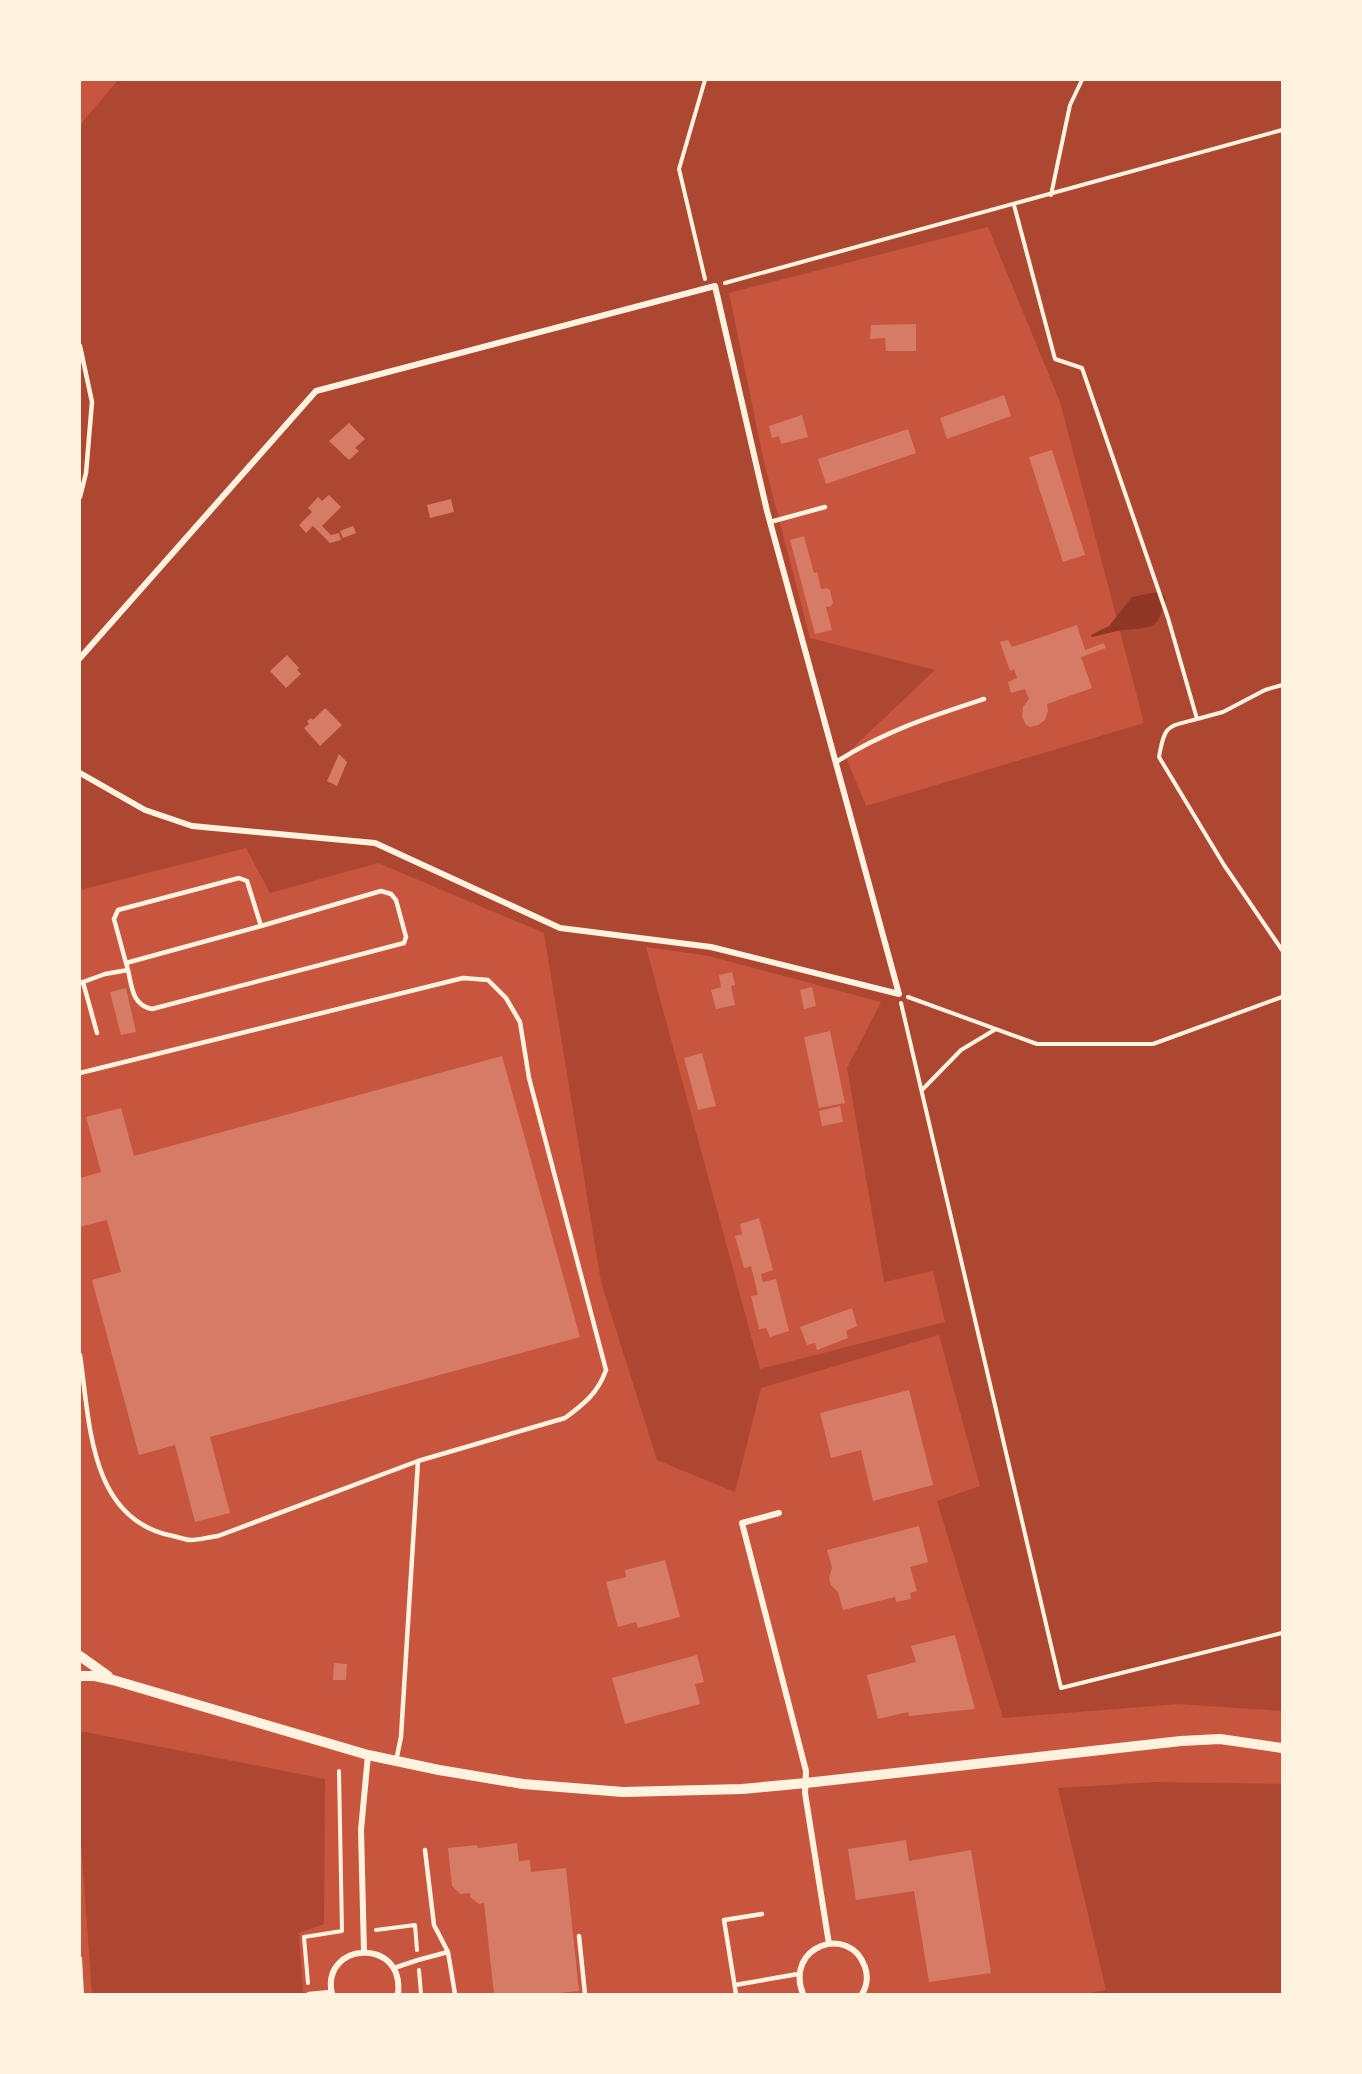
<svg xmlns="http://www.w3.org/2000/svg" width="1362" height="2074" font-family="'Roboto Condensed',sans-serif">
  <style>
    .green { fill: #ae4732; fill-rule: evenodd }
    .water { fill: #8f3625 }
    .building { fill: #d67c66 }
    .lines { fill: none; stroke-linecap: round; stroke-linejoin: round }
    .path { stroke: #fff3e0; stroke-width: 4 }
    .service { stroke: #fff3e0; stroke-width: 4.5 }
    .minor { stroke: #fff3e0; stroke-width: 6 }
    .tertiary { stroke: #fff3e0; stroke-width: 10 }
  </style>
  <rect width="100%" height="100%" fill="#c8553d"/>
  <!-- green -->
  <path class="green" d="M118 80H1282V1711L1178 1704 1003 1718 937 1501 980 1486 939 1335 761 1388 735 1492 657 1460 601 1282 544 933 378 863 270 893 246 848 80 890V125ZM988 227 1060 402 1144 723 866 806 845 755 935 670 810 638 764 462 729 293ZM646 947 709 956 881 1002 847 1068 884 1282 933 1271 945 1322 760 1369Z
    M80 1731 325 1779 324 1924 299 1933 303 1994H92L80 1829Z
    M1154 1782 1282 1784V1994H1082L1106 1990 1058 1788Z"/>
  <!-- water -->
  <path class="water" d="M1157 592 1162 593 1166 597C1158 630 1154 627 1124 630 1113 631 1102 635 1092 637L1091 635 1109 626 1132 597Z"/>
  <!-- building -->
  <path class="building" d="M916 324V351H886L885 338 870 339 871 325Z
    M1004 395 1011 416 947 439 940 418Z
    M802 415 808 437 781 444 779 436 772 438 769 426Z
    M349 423 365 439 355 448 359 451 349 460 329 441Z
    M908 429 916 453 826 484 818 459Z
    M1052 450 1085 555 1063 562 1029 457Z
    M329 495 341 507 322 526 331 535 339 533 341 540 330 543 313 526 306 533 299 525 312 512 308 508 318 497 322 501Z
    M451 499 454 512 430 518 427 505Z
    M353 526 356 533 343 538 340 531Z
    M804 536 814 573 817 572 821 589 827 588 830 590 833 603 831 606 826 607 832 630 815 634 790 540Z
    M1077 625 1085 650 1104 643 1106 648 1081 657 1092 688 1047 704 1048 711 1045 720 1038 725 1030 727 1026 725 1022 717 1023 707 1029 699 1025 689 1011 693 1008 682 1017 678 1014 669 1010 671 1000 642 1008 640 1012 647Z
    M287 655 299 668 297 670 301 674 286 688 270 671Z
    M325 708 342 725 320 746 304 728 309 724 307 721 311 718 313 720Z
    M339 754 347 762 337 786 327 781Z
    M732 972 735 985 731 986 735 1005 716 1009 711 990 721 987 719 975Z
    M812 987 816 1006 804 1009 800 990Z
    M126 988 136 1032 121 1035 110 992Z
    M830 1031 845 1103 819 1108 804 1037Z
    M702 1053 716 1106 698 1110 684 1058Z
    M502 1056 580 1337 210 1437 230 1513 195 1522 175 1445 139 1455 92 1280 121 1272 107 1220 80 1227V1178L101 1172 86 1117 121 1108 134 1156Z
    M840 1106 843 1122 822 1126 819 1111Z
    M759 1218 773 1270 761 1274 763 1282 776 1279 789 1331 770 1337 766 1328 759 1329 751 1296 758 1295 751 1266 744 1268 735 1236 742 1234 740 1224Z
    M852 1308 857 1326 846 1331 848 1338 817 1350 815 1343 807 1345 800 1327Z
    M909 1390 933 1485 873 1501 861 1450 831 1458 820 1413Z
    M919 1526 928 1562 910 1567 917 1591 910 1593 911 1599 896 1602 895 1597 843 1610 838 1592 831 1585 829 1578 832 1568 827 1550Z
    M665 1560 680 1617 638 1628 636 1622 618 1627 606 1582 626 1577 625 1570Z
    M955 1635 975 1709 909 1716 908 1712 878 1719 867 1675 916 1662 911 1646Z
    M697 1655 704 1682 695 1684 700 1704 625 1724 612 1678Z
    M334 1663 347 1664 346 1680H333Z
    M906 1840 909 1861 971 1850 991 1973 929 1982 914 1891 856 1900 848 1849Z
    M517 1843 519 1861 530 1860 531 1872 566 1868 579 1991 547 1994H494L484 1903 479 1904 470 1897V1893L460 1894 452 1886 448 1848 477 1845 478 1848Z"/>
  <g class="lines">
    <!-- path -->
    <path class="path" d="M705 80 679 169 705 279
      M1051 195 1070 105 1082 80
      M1014 205 1055 359 1082 368 1168 618 1197 719C1167 727 1165 724 1159 757L1224 865 1282 950
      M725 283 1282 130
      M1197 719 1223 712 1265 690 1282 685
      M908 997 1037 1044H1153L1282 997
      M901 1003 1061 1688 1282 1633
      M922 1090 961 1050 996 1029
      M376 1930 415 1925 417 1950
      M80 1958 82 1994
      M419 1970 421 1994
      M308 1983 304 1937 342 1931 339 1771"/>
    <!-- service -->
    <path class="service" d="M80 346 92 402 86 473 80 497
      M770 522 825 507
      M836 762C885 731 929 717 984 699
      M128 970C132 987 132 1005 152 1009L404 943 406 937 396 900 391 894 381 891 261 926
      M83 982 105 974 128 970 126 963 114 919 118 910 239 878 247 881 261 926 126 963
      M80 983 83 982 97 1033
      M80 1073 463 978 488 980 506 998 520 1022 529 1078 606 1370C598 1393 584 1404 565 1418L418 1461 218 1536C209 1537 199 1540 191 1540 185 1540 178 1537 173 1536 89 1520 90 1423 80 1355
      M396 1761 401 1737 418 1461
      M425 1850 434 1925 448 1952 455 1994
      M579 1936 585 1994
      M394 1968 418 1960 448 1952
      M735 1985 798 1974
      M309 1994 331 1992
      M736 1994 724 1920 762 1914"/>
    <!-- minor -->
    <path class="minor" d="M80 658 316 391 715 286 767 511 899 994 711 947 560 928 375 843 192 826 145 810 80 773
      M779 1513 742 1523 806 1771 805 1793 829 1944
      M364 1952 361 1830 368 1755
      M332 1994C320 1942 405 1936 398 1994
      M803 1994C784 1946 850 1923 865 1967 868 1976 867 1986 862 1994"/>
    <!-- tertiary -->
    <path class="tertiary" d="M80 1656 108 1676
      M80 1676H95L113 1680 368 1755 439 1770 523 1784 623 1792 742 1789 806 1783 1181 1741 1220 1739 1282 1748"/>
  </g>
  <!-- border -->
  <rect width="1362" height="2074" fill="none" stroke="#fff3e0" stroke-width="162"/>
</svg>
